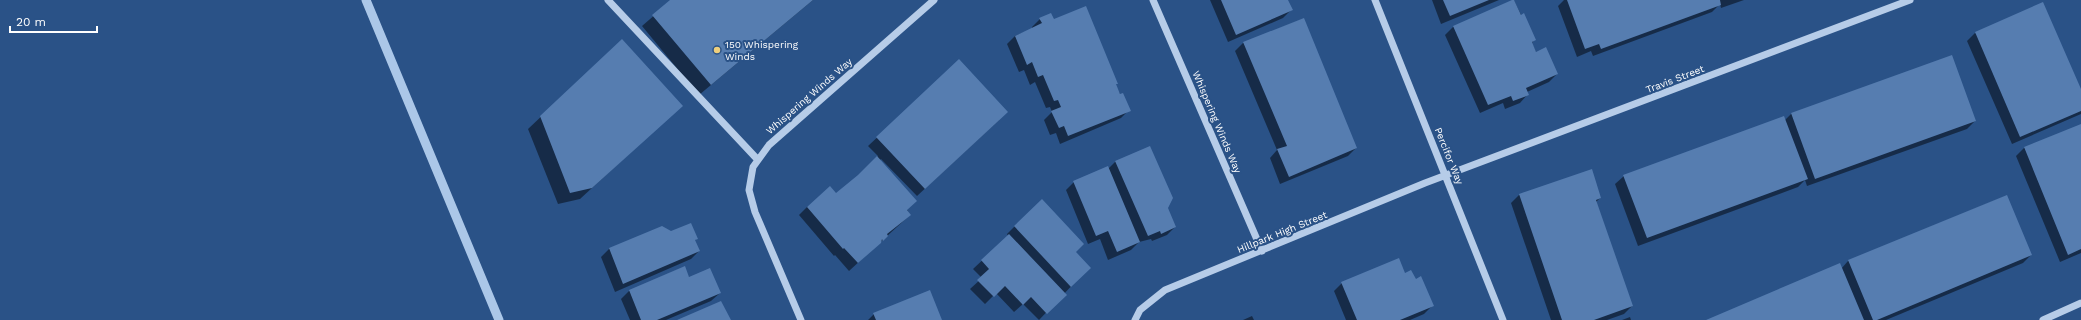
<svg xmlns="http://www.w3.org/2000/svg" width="2081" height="320" font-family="'Work Sans',sans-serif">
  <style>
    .shadow { fill: #0007 }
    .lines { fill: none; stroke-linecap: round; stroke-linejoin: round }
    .stream { stroke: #abc7e8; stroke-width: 9 }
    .building { fill: #567db0 }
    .minor { stroke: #b6cce8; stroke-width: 7 }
    .poi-dot { fill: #eecf7d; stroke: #2a5287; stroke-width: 1.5 }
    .labels { text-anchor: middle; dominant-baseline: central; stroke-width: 4; stroke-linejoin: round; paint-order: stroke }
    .poi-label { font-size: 10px; fill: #fff; stroke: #2a5287; text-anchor: start }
    .street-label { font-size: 10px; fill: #fff; stroke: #2a5287 }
  </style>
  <rect width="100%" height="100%" fill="#2a5287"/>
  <!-- shadow -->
  <path class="shadow" d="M672 0H813L699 95 642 26Z
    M1210 0H1287L1291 10 1283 18 1228 42Z
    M1432 0H1499L1441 24Z
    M1564 0H1744L1721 8 1720 4 1712 12 1593 56 1591 51 1577 57 1558 6Z
    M1514 1 1534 40 1532 43 1536 53 1557 74 1549 82 1527 92 1528 94 1520 103 1505 109 1503 103 1480 113 1445 35 1453 27Z
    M1040 19 1053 20 1115 85 1129 110 1121 118 1060 144 1056 133 1050 135 1044 120 1052 112 1050 107 1046 108 1035 82 1030 85 1024 70 1019 72 1007 44 1015 36 1032 29V27Z
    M1303 19 1356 148 1348 156 1280 184 1270 158 1277 150 1235 51 1243 43Z
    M1975 33 2081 92V114L2012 144 1967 41Z
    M622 40 681 106 580 199 558 204 528 129Z
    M959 61 999 120 917 196 881 159 880 160 910 215 849 271 835 255 834 256 799 215 807 207 836 194 859 176 878 156 868 146Z
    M1792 113 1975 121 1967 129 1807 186 1805 180 1798 187 1638 246 1615 184 1624 176 1785 120Z
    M2081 125V253L2060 262 2016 156 2024 148Z
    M1116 161 1167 208 1175 227 1167 235 1152 241 1151 239 1139 242 1131 250 1108 260 1100 239 1088 244 1066 190 1074 182 1108 169Z
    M1519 195 1600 198 1596 202 1632 306 1624 314 1607 320H1551L1511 203Z
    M2006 196 2031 255 2023 263 1886 320H1709L1841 269 1848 261Z
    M1015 226 1075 252 1081 276 1039 320 1023 304 1014 312 996 293 985 304 970 289 982 278 973 269 1008 236 1007 234Z
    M662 227 671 232 697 238 694 241 699 251 691 259 615 292 601 257 609 249Z
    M684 267 689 278 720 293 711 301 666 320H630L621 299 629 291Z
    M1404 274 1432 306 1424 314 1410 320H1346L1334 291 1342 283Z
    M874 314 941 320H868Z
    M1252 316 1254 320H1243Z
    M1630 317 1631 320H1622Z"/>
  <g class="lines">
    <!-- stream -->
    <path class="stream" d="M366 0 499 320"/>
  </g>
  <!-- building -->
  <path class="building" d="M670 0H813L711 85 652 15Z
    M1221 0H1288L1293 10 1236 35Z
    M1443 0H1489L1450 16Z
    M1512 0H1514L1521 15 1524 13 1536 40 1532 42 1536 52 1546 47 1558 74 1526 88 1529 95 1513 101 1511 96 1488 105 1453 26Z
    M1567 0H1720L1721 5 1601 49 1599 44 1585 49Z
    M2043 2 2081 89V111L2020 137 1975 32Z
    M1086 6 1118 84H1116L1120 94 1123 93 1131 111 1068 136 1064 126 1059 128 1051 111 1061 107 1058 100 1054 101 1043 75 1038 77 1032 62 1027 65 1015 36 1042 23 1039 18 1051 13 1054 19Z
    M1304 18 1357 148 1289 177 1277 149 1287 146 1243 42Z
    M622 39 683 106 592 188 570 193 540 116Z
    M1952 55 1976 121 1815 179 1791 113Z
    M959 59 1008 112 925 189 876 137Z
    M1784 116 1808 179 1647 238 1623 175Z
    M2081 124V249L2068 255 2024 147Z
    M1150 146 1173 198 1168 208 1176 227 1161 234 1160 231 1148 236 1115 161Z
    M877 156 917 201 907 210 911 215 887 234 888 236 883 241 882 239 881 243 858 263 844 248 843 249 807 207 830 186 836 193 858 175Z
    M1108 166 1140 242 1117 252 1108 231 1096 236 1073 181Z
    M1592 169 1601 198 1596 200 1633 306 1594 320H1562L1519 194Z
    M2007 195 2032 255 1877 320H1873L1848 260Z
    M1042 199 1084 244 1076 252 1091 268 1071 287 1014 226Z
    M691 223 698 239 695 240 700 251 623 284 609 248 662 226 671 231Z
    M1009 234 1067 295 1047 314 1031 297 1023 305 1005 286 994 297 977 280 989 269 981 260Z
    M1399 258 1405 273 1411 270 1416 279 1421 276 1434 306 1400 320H1357L1341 282Z
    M1840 263 1864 320H1706Z
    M685 266 689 277 710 268 721 293 657 320H641L629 290Z
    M930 290 942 320H876L873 313Z
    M721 301 731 320H677Z"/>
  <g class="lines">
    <!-- minor -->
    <path class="minor" d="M608 0 758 160
      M1153 0 1262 251
      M1375 0 1503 320
      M801 320 755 212 749 190 753 167 769 145 934 0
      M1135 320 1140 310 1165 290 1425 183 1910 0
      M2043 320 2081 303"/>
  </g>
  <!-- markers -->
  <circle class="poi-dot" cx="717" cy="50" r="4"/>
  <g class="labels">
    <!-- poi labels -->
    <g class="poi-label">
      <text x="725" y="44">150 Whispering<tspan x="725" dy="12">Winds</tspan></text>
    </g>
    <!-- street labels -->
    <g class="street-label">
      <text transform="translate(1675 79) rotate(-21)">Travis Street</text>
      <text transform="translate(809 96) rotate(-41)">Whispering Winds Way</text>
      <text transform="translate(1217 122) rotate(67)">Whispering Winds Way</text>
      <text transform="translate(1449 156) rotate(68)">Percifor Way</text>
      <text transform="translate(1282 232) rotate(-22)">Hillpark High Street</text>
    </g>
  </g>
  <!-- scale -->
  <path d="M10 26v6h87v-6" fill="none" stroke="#ffffff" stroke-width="2"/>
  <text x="16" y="26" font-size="12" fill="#ffffff" stroke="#2a5287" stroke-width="3" paint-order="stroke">20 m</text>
</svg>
